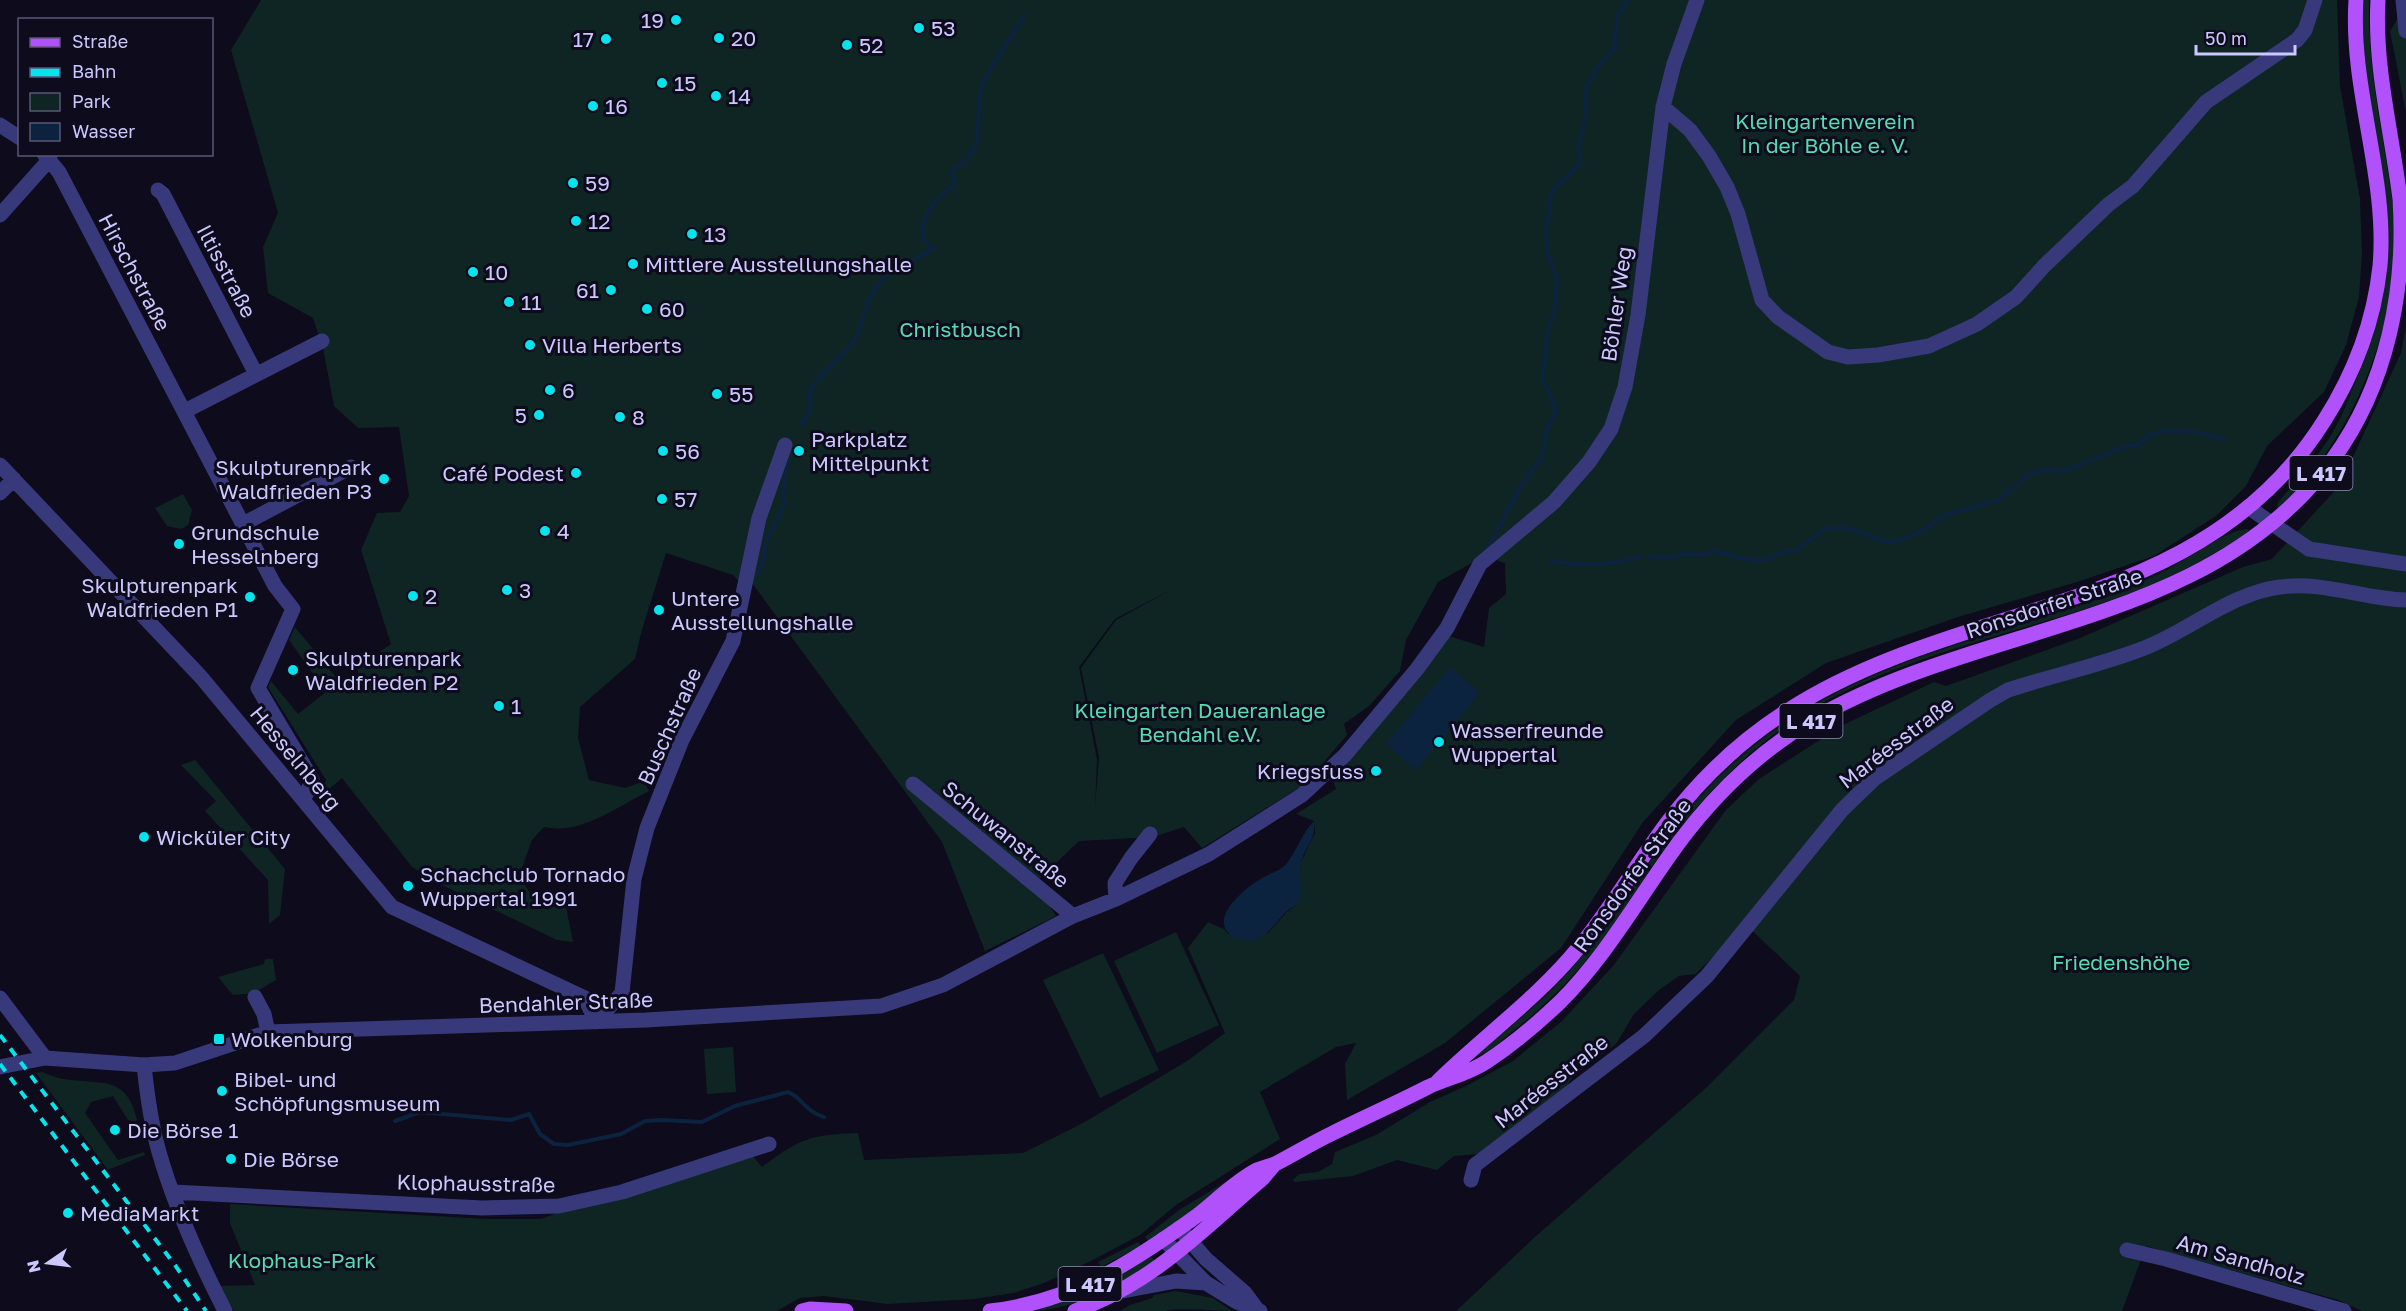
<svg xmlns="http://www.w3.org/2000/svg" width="2406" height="1311" font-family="'Golos Text',sans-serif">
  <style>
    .green { fill: #0f2523; fill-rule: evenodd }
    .water { fill: #0c233f }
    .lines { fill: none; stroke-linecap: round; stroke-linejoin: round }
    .stream { stroke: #0c233f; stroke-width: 4 }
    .minor { stroke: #37397a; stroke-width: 15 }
    .tertiary { stroke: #37397a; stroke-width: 15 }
    .primary { stroke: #b151fb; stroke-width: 15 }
    .rail { stroke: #05e3ec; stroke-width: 4; stroke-dasharray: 9 8; stroke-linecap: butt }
    .poi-dot { fill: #05e3ec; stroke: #0d0b1c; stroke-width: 2 }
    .labels { text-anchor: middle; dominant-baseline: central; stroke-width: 6; stroke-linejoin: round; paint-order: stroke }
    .shield { fill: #0d0b1c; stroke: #918fba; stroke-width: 1.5 }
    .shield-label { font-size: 20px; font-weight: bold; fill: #cac8fe }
    .poi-label { font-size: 21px; fill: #cac8fe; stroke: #0d0b1c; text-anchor: start }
    .park-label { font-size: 21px; fill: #57dbb1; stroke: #0d0b1c }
    .street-label { font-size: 21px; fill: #cac8fe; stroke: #0d0b1c }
  </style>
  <rect width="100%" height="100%" fill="#0d0b1c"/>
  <!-- green -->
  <path class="green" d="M261 0H2337L2340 86 2360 199 2362 253 2359 297 2346 345 2324 392 2267 446 2246 486 2216 516 2154 556 2077 582 1958 617 1826 663 1736 720 1643 822 1561 948 1445 1043 1347 1100 1345 1064 1356 1043 1336 1047 1260 1092 1280 1139 1176 1205 1140 1235 1087 1263 1044 1283 1014 1293 974 1299 888 1304 824 1296 800 1298 777 1311H234L218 1286 255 1285 230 1223V1204L486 1219H541L568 1209 752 1155 762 1167C801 1138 809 1135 858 1133L864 1160 1023 1153 1083 1123 1187 1061 1225 1033 1188 948 1208 922 1224 929 1228 934 1268 933 1287 912 1295 906 1301 862 1315 833 1314 821 1296 814 1336 789 1330 773 1449 636 1484 647 1489 608 1506 594 1505 563 1484 556 1438 582 1406 640 1400 671 1369 706 1344 724 1347 735 1305 784 1202 848 1184 827 1153 837 1079 841 1032 886 1044 897 1056 916 985 951 942 842 752 583 745 587 733 575 666 553 641 633 635 659 580 707 578 738 589 780 625 788 644 781 649 791C616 807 582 835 544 827L532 840 519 876 531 895 566 907 573 942 557 940 444 886 412 867 342 778 320 797 326 780 268 687 271 681 298 714 326 692 289 640 295 627 343 686 347 694 361 690 365 682 359 676 357 667 391 644 361 550 377 513 400 512 409 496 399 427 358 428 334 406 323 348 313 318 268 293 263 247 278 213 231 50ZM1174 588 1116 620 1081 668 1099 757 1095 808 1097 760 1079 667 1115 619Z
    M2364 0H2369C2367 67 2383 133 2392 199 2402 275 2383 352 2347 419 2332 446 2302 492 2277 508L2278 502C2292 486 2307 470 2319 453 2336 431 2346 406 2356 381 2379 327 2394 271 2387 212 2380 142 2359 71 2364 0Z
    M2406 5V113L2390 31Z
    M2406 326V1311H2362L2338 1300 2146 1246 2122 1311H1456L1536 1236 1707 1087 1794 1000 1800 976 1745 924 1696 974 1679 976 1659 990 1634 1014 1616 1044 1593 1060 1571 1079 1559 1099 1477 1154 1454 1156 1437 1170 1397 1160 1353 1176 1295 1182 1293 1180 1299 1174 1318 1172 1332 1164 1335 1152 1376 1135 1430 1102 1466 1086 1513 1061 1561 1022 1613 966 1726 810 1759 779 1843 725 1934 682 1946 686 2080 638 2243 567 2272 559 2340 485 2401 353Z
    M183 494 192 510 188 525 181 529 167 526 155 508Z
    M2249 529 2247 534C2211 556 2175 576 2136 591 2008 640 1859 658 1752 752 1722 778 1695 807 1671 840 1646 873 1625 909 1600 943 1575 976 1545 1006 1512 1032 1502 1040 1490 1052 1477 1056L1480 1050C1513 1025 1547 999 1573 967 1624 907 1660 836 1716 780 1826 670 1961 646 2102 598 2125 590 2151 578 2172 567 2193 556 2227 529 2249 529Z
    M195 760 285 869 280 915 269 924 268 880 205 811 216 801 181 765Z
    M1176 932 1219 1025 1157 1053 1114 961Z
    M1103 953 1159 1070 1100 1098 1043 980Z
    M265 959H273L276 980 254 993 233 995 218 977 264 964Z
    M733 1047 736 1092 707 1094 704 1049Z
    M42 1072C50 1075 57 1078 64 1079 100 1085 127 1074 137 1120L135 1122 128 1120 113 1096 91 1102 85 1113 118 1160 144 1152 145 1155 108 1170 36 1073Z
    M1240 1173 1177 1223 1149 1242 1145 1237 1179 1210Z
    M1138 1242 1141 1246 1101 1267 1098 1262Z
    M1150 1255 1155 1261C1116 1286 1074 1311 1028 1311Z
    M1176 1291 1213 1298 1232 1311C1219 1311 1174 1307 1166 1311H1120L1130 1305 1152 1298 1154 1295Z"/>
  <!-- water -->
  <path class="water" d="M1450 667 1480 693 1416 770 1386 744Z
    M1314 821C1316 841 1305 846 1301 863 1298 875 1304 890 1300 900 1297 906 1291 908 1286 912 1272 926 1262 947 1238 939 1231 937 1224 931 1224 923 1222 907 1250 884 1264 877 1271 873 1282 870 1287 863 1297 850 1302 833 1314 821Z"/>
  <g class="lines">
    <!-- stream -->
    <path class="stream" d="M802 425 810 410 811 401 808 397C819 368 838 364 854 340 862 329 863 313 869 300 874 287 888 274 897 263L914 260 933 249C908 230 934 197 954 186L952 170 964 162 976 146 981 86 1024 15
      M1488 547 1522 484 1543 456 1546 431 1555 413V407L1543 380 1547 334 1555 306 1557 279 1547 253 1546 223 1550 215 1549 204 1553 190 1580 164 1578 148 1585 120V97L1587 87 1598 66 1615 48 1617 17 1628 0
      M1650 557H1673L1681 554 1700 555 1713 551 1750 560H1766L1780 553 1797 550 1826 528H1848L1886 542 1900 540 1920 532 1945 515 1998 500 2012 488 2020 485 2023 477 2043 470 2065 471 2111 452 2128 446 2140 444 2149 434 2155 435 2160 431 2197 432 2226 440
      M1550 560C1581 568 1610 564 1641 557
      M758 574 765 556 764 550 768 538 785 503 783 495 788 461
      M395 1121 420 1112 511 1120 529 1114 540 1134 554 1144 568 1145 621 1134 645 1121 662 1120 702 1122 735 1106 788 1092C802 1097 805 1112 824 1117"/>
    <!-- minor -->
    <path class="minor" d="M2403 0 2406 31
      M1663 107 1690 130 1709 156 1727 187 1738 214 1762 300 1778 317 1828 352 1848 357 1878 355 1929 346 1977 324 2016 297 2044 266 2109 204 2133 186 2206 102 2297 40 2305 30 2315 0
      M0 125 20 138
      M44 154 59 172 275 586 293 609 258 688 312 779 307 793 302 797
      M158 190 163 194 256 374
      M0 215 50 159
      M185 411 322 341
      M0 465 201 677 392 907 585 998 596 1022
      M0 493 14 479
      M2248 507 2309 549 2406 564
      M243 524 351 467
      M913 784 1073 916
      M1116 899 1115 883 1131 858 1150 834
      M255 997 264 1014 268 1032
      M596 1022 622 993 634 879 647 828 682 740 733 641 759 518 785 445
      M1471 1180 1475 1165 1644 1036 1707 976 1842 810 1874 779 1989 701 2008 690C2054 675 2102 665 2147 647 2191 629 2232 593 2280 587 2324 581 2363 599 2406 600
      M173 1192 482 1208 559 1206 622 1192 769 1144
      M1179 1228 1206 1259 1245 1293 1256 1308
      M1163 1239 1206 1283 1237 1302 1260 1311
      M2127 1250 2166 1259 2344 1311
      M1123 1291 1176 1281 1206 1283
      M225 1311C200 1262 174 1205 159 1152 151 1124 147 1094 144 1065L175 1063 268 1032 646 1020 881 1006 943 985 1073 916 1116 899 1209 854 1302 795 1345 755 1417 669 1447 628 1480 564 1554 502 1589 462 1611 429 1625 387 1638 315 1663 107 1674 64 1697 0"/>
    <!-- tertiary -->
    <path class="tertiary" d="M0 998 45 1058
      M0 1067 45 1058 144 1065"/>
    <!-- primary -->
    <path class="primary" d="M1438 1081C1485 1035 1539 997 1580 946 1612 907 1637 863 1667 823 1700 779 1740 741 1787 711 1965 596 2200 618 2324 421 2354 374 2374 322 2380 266 2388 177 2350 90 2356 0
      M802 1311 810 1309 846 1311
      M990 1311C1072 1302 1133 1262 1198 1215 1217 1200 1236 1181 1257 1170 1264 1167 1271 1166 1277 1163 1296 1153 1314 1142 1333 1133 1365 1117 1397 1103 1428 1087 1447 1078 1468 1074 1486 1062 1512 1045 1538 1023 1560 1002 1608 954 1640 895 1680 841 1716 793 1760 751 1812 720 1981 621 2208 629 2333 459 2387 385 2406 290 2400 199 2392 133 2374 67 2378 0
      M1075 1311C1153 1283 1201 1231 1263 1178L1274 1165"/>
    <!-- rail -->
    <path class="rail" d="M0 1035 175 1265 206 1311
      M0 1064 187 1311"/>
  </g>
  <!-- markers -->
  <g class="poi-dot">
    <circle cx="676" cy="20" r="6"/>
    <circle cx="919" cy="28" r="6"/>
    <circle cx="719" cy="38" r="6"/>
    <circle cx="606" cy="39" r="6"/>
    <circle cx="847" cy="45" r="6"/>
    <circle cx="662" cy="83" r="6"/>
    <circle cx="716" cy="96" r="6"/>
    <circle cx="593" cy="106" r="6"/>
    <circle cx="573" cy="183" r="6"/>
    <circle cx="576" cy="221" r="6"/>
    <circle cx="692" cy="234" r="6"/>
    <circle cx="633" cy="264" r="6"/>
    <circle cx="473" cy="272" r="6"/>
    <circle cx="611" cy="290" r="6"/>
    <circle cx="509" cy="302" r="6"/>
    <circle cx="647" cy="309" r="6"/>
    <circle cx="530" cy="345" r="6"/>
    <circle cx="550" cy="390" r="6"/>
    <circle cx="717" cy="394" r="6"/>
    <circle cx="539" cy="415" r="6"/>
    <circle cx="620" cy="417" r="6"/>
    <circle cx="663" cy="451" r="6"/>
    <circle cx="799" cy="451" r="6"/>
    <circle cx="576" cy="473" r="6"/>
    <circle cx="384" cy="479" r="6"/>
    <circle cx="662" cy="499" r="6"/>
    <circle cx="545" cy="531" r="6"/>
    <circle cx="179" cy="544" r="6"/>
    <circle cx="507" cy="590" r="6"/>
    <circle cx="413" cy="596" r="6"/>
    <circle cx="250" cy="597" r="6"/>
    <circle cx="659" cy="610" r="6"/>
    <circle cx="293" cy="670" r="6"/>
    <circle cx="499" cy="706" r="6"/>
    <circle cx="1439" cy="742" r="6"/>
    <circle cx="1376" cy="771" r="6"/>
    <circle cx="144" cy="837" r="6"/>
    <circle cx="408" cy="886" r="6"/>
    <rect x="213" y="1033" width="12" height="12" rx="3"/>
    <circle cx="222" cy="1091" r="6"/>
    <circle cx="115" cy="1130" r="6"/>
    <circle cx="231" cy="1159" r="6"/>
    <circle cx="68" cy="1213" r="6"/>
  </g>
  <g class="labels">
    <!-- shield labels -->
    <g class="shield">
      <rect x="2289.5" y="456" width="63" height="34" rx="4.5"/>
      <rect x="1779.5" y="704" width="63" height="34" rx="4.5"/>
      <rect x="1058.5" y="1267" width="63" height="34" rx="4.5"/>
    </g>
    <g class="shield-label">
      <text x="2321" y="473">L 417</text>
      <text x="1811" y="721">L 417</text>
      <text x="1090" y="1284">L 417</text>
    </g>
    <!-- poi labels -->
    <g class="poi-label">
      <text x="664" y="20" text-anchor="end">19</text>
      <text x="931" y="28">53</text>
      <text x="731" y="38">20</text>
      <text x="594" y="39" text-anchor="end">17</text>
      <text x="859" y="45">52</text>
      <text x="674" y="83">15</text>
      <text x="728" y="96">14</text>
      <text x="605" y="106">16</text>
      <text x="585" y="183">59</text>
      <text x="588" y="221">12</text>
      <text x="704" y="234">13</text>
      <text x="645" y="264">Mittlere Ausstellungshalle</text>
      <text x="485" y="272">10</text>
      <text x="599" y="290" text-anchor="end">61</text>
      <text x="521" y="302">11</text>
      <text x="659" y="309">60</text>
      <text x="542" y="345">Villa Herberts</text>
      <text x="562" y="390">6</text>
      <text x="729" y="394">55</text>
      <text x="527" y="415" text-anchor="end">5</text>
      <text x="632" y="417">8</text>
      <text x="811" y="439">Parkplatz<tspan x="811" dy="24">Mittelpunkt</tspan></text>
      <text x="675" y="451">56</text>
      <text x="372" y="467" text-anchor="end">Skulpturenpark<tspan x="372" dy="24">Waldfrieden P3</tspan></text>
      <text x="564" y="473" text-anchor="end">Café Podest</text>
      <text x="674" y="499">57</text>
      <text x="557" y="531">4</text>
      <text x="191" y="532">Grundschule<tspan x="191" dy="24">Hesselnberg</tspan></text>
      <text x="238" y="585" text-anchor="end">Skulpturenpark<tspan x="238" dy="24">Waldfrieden P1</tspan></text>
      <text x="519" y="590">3</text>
      <text x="425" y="596">2</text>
      <text x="671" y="598">Untere<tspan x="671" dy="24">Ausstellungshalle</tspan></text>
      <text x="305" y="658">Skulpturenpark<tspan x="305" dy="24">Waldfrieden P2</tspan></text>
      <text x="511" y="706">1</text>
      <text x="1451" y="730">Wasserfreunde<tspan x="1451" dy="24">Wuppertal</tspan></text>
      <text x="1364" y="771" text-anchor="end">Kriegsfuss</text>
      <text x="156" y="837">Wicküler City</text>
      <text x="420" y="874">Schachclub Tornado<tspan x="420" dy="24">Wuppertal 1991</tspan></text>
      <text x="231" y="1039">Wolkenburg</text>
      <text x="234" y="1079">Bibel- und<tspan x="234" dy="24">Schöpfungsmuseum</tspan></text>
      <text x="127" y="1130">Die Börse 1</text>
      <text x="243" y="1159">Die Börse</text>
      <text x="80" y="1213">MediaMarkt</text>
    </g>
    <!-- park labels -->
    <g class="park-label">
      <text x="1825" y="121">Kleingartenverein<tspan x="1825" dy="24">In der Böhle e. V.</tspan></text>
      <text x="960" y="329">Christbusch</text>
      <text x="1200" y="710">Kleingarten Daueranlage<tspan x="1200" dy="24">Bendahl e.V.</tspan></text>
      <text x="2121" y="962">Friedenshöhe</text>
      <text x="302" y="1260">Klophaus-Park</text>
    </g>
    <!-- street labels -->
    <g class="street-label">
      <text transform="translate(227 271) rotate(62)">Iltisstraße</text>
      <text transform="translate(135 272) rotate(62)">Hirschstraße</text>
      <text transform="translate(1616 304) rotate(-82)">Böhler Weg</text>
      <text transform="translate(2054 603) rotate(-18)">Ronsdorfer Straße</text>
      <text transform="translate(669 726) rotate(-66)">Buschstraße</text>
      <text transform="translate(1896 742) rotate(-37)">Maréesstraße</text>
      <text transform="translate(296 758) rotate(50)">Hesselnberg</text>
      <text transform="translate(1006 834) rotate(39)">Schuwanstraße</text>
      <text transform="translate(1632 875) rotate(-54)">Ronsdorfer Straße</text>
      <text transform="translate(566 1002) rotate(-2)">Bendahler Straße</text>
      <text transform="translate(1551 1081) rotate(-38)">Maréesstraße</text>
      <text transform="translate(476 1183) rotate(1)">Klophausstraße</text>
      <text transform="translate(2241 1259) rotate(16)">Am Sandholz</text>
    </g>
  </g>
  <!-- legend -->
  <rect x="18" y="18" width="195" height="138" fill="#0d0b1c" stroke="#595776" stroke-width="1.5"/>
  <rect x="30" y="38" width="30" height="9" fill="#b151fb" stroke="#595776" stroke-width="1.5"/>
  <text x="72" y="48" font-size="18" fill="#cac8fe">Straße</text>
  <rect x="30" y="68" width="30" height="9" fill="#05e3ec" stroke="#595776" stroke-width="1.5"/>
  <text x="72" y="78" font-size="18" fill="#cac8fe">Bahn</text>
  <rect x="30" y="93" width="30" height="18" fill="#0f2523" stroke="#595776" stroke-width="1.5"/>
  <text x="72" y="108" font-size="18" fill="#cac8fe">Park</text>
  <rect x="30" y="123" width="30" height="18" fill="#0c233f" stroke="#595776" stroke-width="1.5"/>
  <text x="72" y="138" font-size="18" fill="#cac8fe">Wasser</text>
  <!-- north arrow -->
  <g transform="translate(48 1263) rotate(256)" stroke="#0d0b1c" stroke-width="4.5" paint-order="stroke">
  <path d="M0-4.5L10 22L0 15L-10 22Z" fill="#cac8fe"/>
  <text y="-9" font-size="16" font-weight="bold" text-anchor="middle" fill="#cac8fe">N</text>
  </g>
  <!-- scale -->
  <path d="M2196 45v9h99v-9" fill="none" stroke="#cac8fe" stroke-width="3"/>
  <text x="2205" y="45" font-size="18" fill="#cac8fe" stroke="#0d0b1c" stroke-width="4.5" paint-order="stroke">50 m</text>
</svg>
